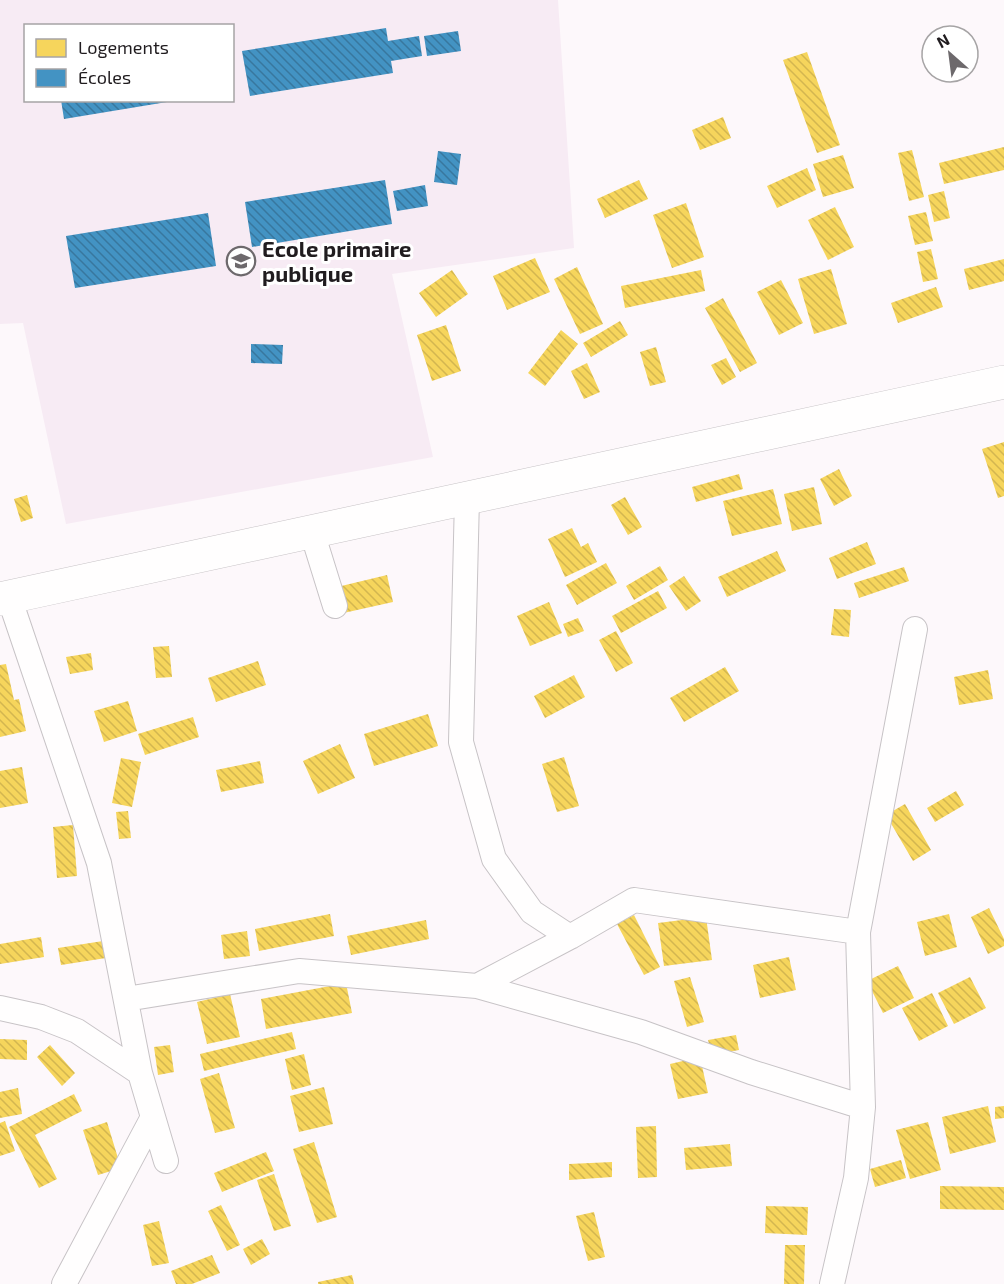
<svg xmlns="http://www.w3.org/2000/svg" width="1004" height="1284" font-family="'Exo 2',sans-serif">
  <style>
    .built { fill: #f7ebf4; fill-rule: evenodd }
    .homes { fill: url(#homes-back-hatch) }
    .schools { fill: url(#schools-back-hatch) }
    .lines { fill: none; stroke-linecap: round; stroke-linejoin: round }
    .street-casing { stroke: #c7c3c6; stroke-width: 26 }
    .primary-casing { stroke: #c7c3c6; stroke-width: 34 }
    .street { stroke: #fffefe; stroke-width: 24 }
    .primary { stroke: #fffefe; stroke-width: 33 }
    .labels { text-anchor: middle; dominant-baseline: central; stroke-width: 6; stroke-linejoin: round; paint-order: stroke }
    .poi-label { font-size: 22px; font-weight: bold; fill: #201c1f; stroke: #fff; text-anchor: start }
  </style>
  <defs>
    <pattern id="homes-back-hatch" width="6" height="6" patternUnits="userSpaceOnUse" patternTransform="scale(1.5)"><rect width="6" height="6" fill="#f6d55c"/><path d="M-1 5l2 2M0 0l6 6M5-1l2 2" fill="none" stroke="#d3b650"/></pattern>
    <pattern id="schools-back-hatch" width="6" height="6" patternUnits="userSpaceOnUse" patternTransform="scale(1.5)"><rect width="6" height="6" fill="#4393c3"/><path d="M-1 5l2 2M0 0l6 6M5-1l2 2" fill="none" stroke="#38779e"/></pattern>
  </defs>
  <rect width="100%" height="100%" fill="#fdf8fb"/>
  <!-- built -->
  <path class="built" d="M0 0H558L574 248 392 274 433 457 66 524 23 323 0 324ZM26 26H232V100H26Z"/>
  <!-- homes -->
  <path class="homes" d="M807 52 840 145 817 153 783 60Z
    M723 117 731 138 700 150 692 130Z
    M1004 147V170L944 184 939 163Z
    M912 150 924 197 909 201 898 153Z
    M843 155 854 188 823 197 813 164Z
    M807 168 816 190 777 208 767 186Z
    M639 180 648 199 605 218 597 199Z
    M944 191 950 218 934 222 928 195Z
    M686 203 704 257 672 268 653 215Z
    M835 207 854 247 828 260 808 220Z
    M926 212 933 241 915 245 908 216Z
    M931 249 938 279 923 282 917 252Z
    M535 258 550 292 507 310 493 276Z
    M1004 259V281L969 290 964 269Z
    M577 267 603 324 580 334 554 279Z
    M831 269 847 324 814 334 798 279Z
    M452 270 468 294 436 317 419 293Z
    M701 270 705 291 625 308 621 286Z
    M781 280 803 323 779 335 757 292Z
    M936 287 943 307 898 323 891 303Z
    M723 298 757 363 740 372 705 308Z
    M620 321 628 335 591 357 583 343Z
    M446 325 461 371 432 381 417 335Z
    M561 330 578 344 545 386 528 373Z
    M656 347 666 382 650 386 640 352Z
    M726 358 736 377 722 385 711 365Z
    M587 363 600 392 584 399 571 371Z
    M1004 442V496L998 498 982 449Z
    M839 469 852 496 834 506 820 479Z
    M739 474 743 489 696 502 692 487Z
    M814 487 822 524 792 531 784 494Z
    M773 489 782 524 732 536 723 501Z
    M27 495 33 518 21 522 14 499Z
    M625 497 642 527 628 535 611 505Z
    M572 528 581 547 588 543 597 562 565 577 548 539Z
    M867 542 876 564 837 579 829 558Z
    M777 551 786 571 727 597 718 577Z
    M606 563 617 583 577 605 566 585Z
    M660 566 668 580 634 600 626 586Z
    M904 567 909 581 859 598 854 583Z
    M387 575 393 602 339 614 333 588Z
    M684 576 701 601 686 611 669 586Z
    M658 591 667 608 621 633 612 616Z
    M549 602 562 633 530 646 517 616Z
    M834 609 851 610 849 637 831 635Z
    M578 618 584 631 568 637 563 624Z
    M616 631 633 663 616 672 599 640Z
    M169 646 172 677 156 678 153 647Z
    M91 653 93 670 70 674 66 657Z
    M258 661 266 685 216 702 208 678Z
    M6 664 14 700 19 699 26 731 0 737V665Z
    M725 667 739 691 684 722 670 698Z
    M988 670 993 699 959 705 954 677Z
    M574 675 585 697 545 718 534 696Z
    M128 701 137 731 104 742 94 711Z
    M428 714 438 746 374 766 364 734Z
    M193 717 199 737 145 755 138 734Z
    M340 744 355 778 318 794 303 761Z
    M564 757 579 806 557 812 542 764Z
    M121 758 141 762 132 807 112 803Z
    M260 761 264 783 221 792 216 770Z
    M22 767 28 803 0 808V771Z
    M956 791 964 805 935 822 927 808Z
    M905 804 931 850 913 861 886 815Z
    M128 811 131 838 119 839 116 812Z
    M73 825 77 876 57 878 53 827Z
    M989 908 1004 939V946L988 954 971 917Z
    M330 914 334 936 259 951 255 929Z
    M949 914 957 947 925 956 917 922Z
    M634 915 660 967 644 975 617 924Z
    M706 917 712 960 664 966 658 923Z
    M426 920 429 939 351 955 347 936Z
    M247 931 250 956 224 959 221 935Z
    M41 937 44 957 0 964V944Z
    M103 941 106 958 61 965 58 948Z
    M789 957 796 990 760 998 753 965Z
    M898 966 914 998 883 1013 867 981Z
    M690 977 704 1022 687 1027 674 981Z
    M970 977 986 1008 954 1024 938 993Z
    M346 983 352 1013 266 1029 261 999Z
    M932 993 948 1026 919 1041 902 1008Z
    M230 994 240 1037 207 1044 197 1002Z
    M292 1032 296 1049 204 1071 200 1054Z
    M736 1035 739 1050 712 1055 708 1040Z
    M0 1039 27 1040V1060L0 1059Z
    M50 1045 75 1073 62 1086 37 1057Z
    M170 1045 174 1072 158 1075 154 1047Z
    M304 1054 311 1085 292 1090 285 1059Z
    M700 1057 708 1093 678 1099 670 1064Z
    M219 1073 235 1128 215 1133 200 1079Z
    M324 1087 333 1124 299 1132 290 1096Z
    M18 1088 22 1114 0 1118V1092Z
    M74 1094 82 1111 35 1135 57 1179 39 1188 9 1127Z
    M988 1106 996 1142 950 1154 942 1117Z
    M1004 1106V1118L995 1119V1107Z
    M5 1121 15 1151 0 1156V1123Z
    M107 1122 121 1168 98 1175 83 1130Z
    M928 1122 941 1170 910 1179 896 1130Z
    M656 1126 657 1177 638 1178 636 1127Z
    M314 1142 337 1217 317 1223 293 1149Z
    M730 1144 732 1166 686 1170 684 1148Z
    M266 1152 274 1171 222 1192 214 1173Z
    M901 1160 906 1178 875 1187 870 1169Z
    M612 1162V1177L569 1180V1164Z
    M274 1174 291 1226 274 1231 257 1180Z
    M940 1186 1004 1187V1210L940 1209Z
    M221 1205 240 1245 227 1251 208 1211Z
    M766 1206 808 1207 807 1235 765 1233Z
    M594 1212 605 1257 588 1261 576 1216Z
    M159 1221 169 1263 152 1266 143 1225Z
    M262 1239 270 1254 251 1265 243 1249Z
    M785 1245H805L804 1284H784Z
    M212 1255 220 1273 192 1284H176L171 1271Z
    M352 1275 354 1284H318V1282Z"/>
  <!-- schools -->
  <path class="schools" d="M386 28 388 41 419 36 422 56 391 61 393 73 250 96 242 51Z
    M458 31 461 51 427 56 424 36Z
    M61 100H167V102L64 119Z
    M438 151 461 154 457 185 434 182Z
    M385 180 392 224 252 247 245 202Z
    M425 185 428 206 397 211 393 191Z
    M208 213 216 266 75 288 66 236Z
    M251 344 283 345 282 364 251 363Z"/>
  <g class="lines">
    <!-- street casing -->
    <g class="street-casing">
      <path id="street" d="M467 498 461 742 494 859 532 912 570 937
        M312 532 335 606
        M9 597 99 863 140 1073 166 1161
        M477 986 570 937 634 900 858 932
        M126 999 299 971 477 986 641 1032 751 1072 863 1107
        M0 1008 41 1017 77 1031 140 1073
        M64 1284 153 1117
        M832 1284 856 1178 863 1107 858 932 915 629"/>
    </g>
    <!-- primary casing -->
    <g class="primary-casing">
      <path id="primary" d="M0 599 1004 382"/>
    </g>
    <!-- street -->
    <use href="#street" class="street"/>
    <!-- primary -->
    <use href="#primary" class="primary"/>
  </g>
  <!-- icons -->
  <defs>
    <g id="school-ring" transform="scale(1.5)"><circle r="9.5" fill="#fff" stroke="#6d696c" stroke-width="1.5"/><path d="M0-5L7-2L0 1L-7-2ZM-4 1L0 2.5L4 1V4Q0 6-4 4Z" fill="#6d696c"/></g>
  </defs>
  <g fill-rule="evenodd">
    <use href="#school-ring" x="241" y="261"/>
  </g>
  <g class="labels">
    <!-- poi labels -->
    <g class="poi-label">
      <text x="262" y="248">Ecole primaire<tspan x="262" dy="25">publique</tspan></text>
    </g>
  </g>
  <!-- legend -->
  <rect x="24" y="24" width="210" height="78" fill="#ffffff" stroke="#a6a4a5" stroke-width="1.5"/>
  <rect x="36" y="39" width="30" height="18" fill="#f6d55c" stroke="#a6a4a5" stroke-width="1.5"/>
  <text x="78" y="54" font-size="18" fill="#201c1f">Logements</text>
  <rect x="36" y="69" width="30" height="18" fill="#4393c3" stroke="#a6a4a5" stroke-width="1.5"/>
  <text x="78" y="84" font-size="18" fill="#201c1f">Écoles</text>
  <!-- north arrow -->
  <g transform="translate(950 54) rotate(332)"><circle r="28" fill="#ffffff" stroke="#a6a4a5" stroke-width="1.5"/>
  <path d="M0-4.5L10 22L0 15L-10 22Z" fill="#6d696c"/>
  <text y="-9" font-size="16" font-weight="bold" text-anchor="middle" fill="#201c1f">N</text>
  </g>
</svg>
